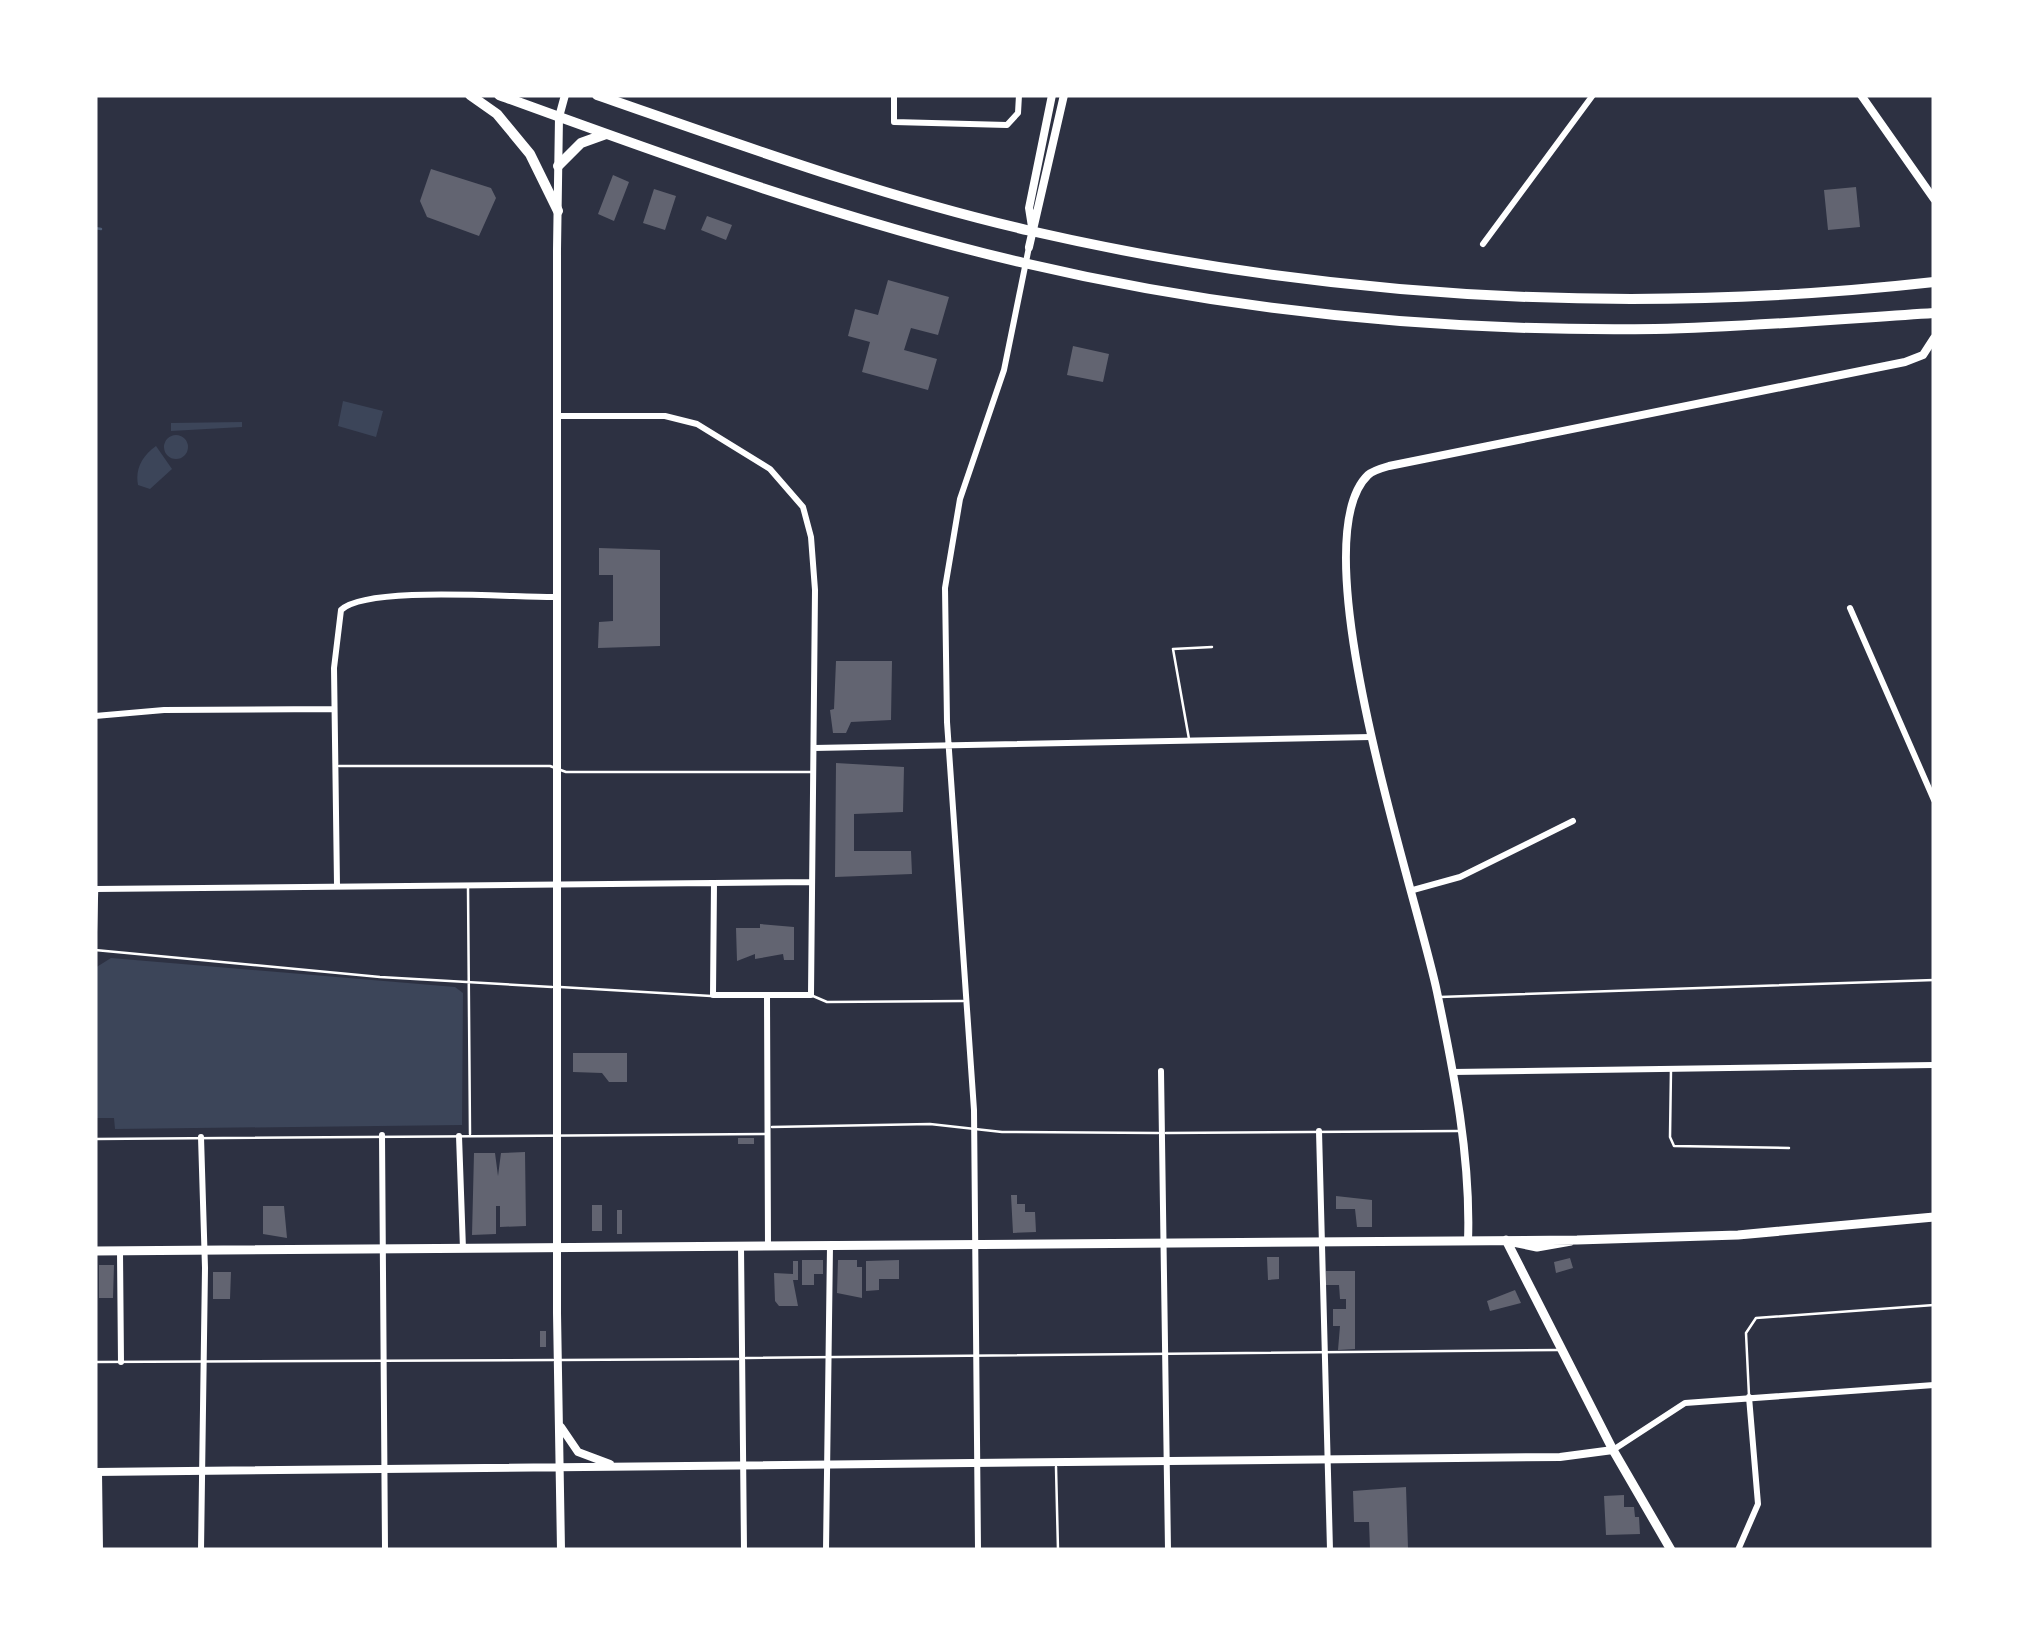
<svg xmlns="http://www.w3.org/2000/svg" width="2029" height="1645" font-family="'Titillium Web',sans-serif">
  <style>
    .green { fill: #3c4559 }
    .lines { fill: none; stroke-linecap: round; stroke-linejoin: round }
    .stream { stroke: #4f5d75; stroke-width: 2.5 }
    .building { fill: #626471 }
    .service { stroke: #fff; stroke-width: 2.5 }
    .minor { stroke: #fff; stroke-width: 6 }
    .tertiary { stroke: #fff; stroke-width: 8 }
    .secondary { stroke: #fff; stroke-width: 9 }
    .trunk { stroke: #fff; stroke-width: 10 }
  </style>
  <rect width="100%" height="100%" fill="#2d3142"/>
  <!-- green -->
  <path class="green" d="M343 401 383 411 376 437 338 426Z
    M242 422V427L171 431V423Z
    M164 447a12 12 0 1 1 24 0a12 12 0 1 1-24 0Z
    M156 446 172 469 150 489 138 485C135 469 142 456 156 446Z
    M111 958 455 987 463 993 462 1125 115 1129 114 1118H96L95 968Z"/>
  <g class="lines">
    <!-- stream -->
    <path class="stream" d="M95 228 101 229"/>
  </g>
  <!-- building -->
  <path class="building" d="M431 169 491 188 496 198 479 236 427 217 420 201Z
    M613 175 629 182 614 221 598 214Z
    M1856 187 1860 227 1828 230 1824 190Z
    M654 189 676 196 665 230 643 223Z
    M707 216 732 225 726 240 701 230Z
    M888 280 949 297 938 335 911 328 904 350 937 359 928 390 862 372 870 342 848 336 855 309 878 315Z
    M1073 346 1109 354 1103 382 1067 375Z
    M599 548 660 550V646L598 648 599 622 613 621V575H599Z
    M836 661H892L891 720 851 722 846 733H833L830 710 834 709Z
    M836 763 904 767 903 812 854 814V851H911L912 874 835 877Z
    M760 924 794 927V960H784L783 954 755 959V954L737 961 736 928H760Z
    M573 1053H627V1082H609L602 1073 573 1072Z
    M738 1138H754V1144H738Z
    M525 1152 526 1226 500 1227V1206H496V1234L472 1235 474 1153H495L498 1176 501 1153Z
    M1011 1195H1017V1204H1025V1212H1035L1036 1232 1013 1233Z
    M1336 1196 1372 1200V1227H1357L1355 1209H1336Z
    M592 1205H602V1231H592Z
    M263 1206H284L287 1238 263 1234Z
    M617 1210H622V1234H617Z
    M1267 1257H1279V1279L1268 1280Z
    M1570 1258 1573 1268 1556 1273 1554 1262Z
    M802 1260H823V1274H814V1285H802Z
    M838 1260H857V1267H862V1298L837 1293Z
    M899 1260V1279H879V1290L866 1291V1261Z
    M793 1261H798V1280H793L798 1306H779L775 1301 774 1273 793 1274Z
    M99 1265H114L113 1298H99Z
    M1326 1271H1355V1349L1338 1350 1340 1326H1333V1309H1346V1299H1340L1339 1285H1326Z
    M213 1272H231L230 1299H213Z
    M1515 1290 1521 1303 1490 1311 1487 1301Z
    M540 1331H546V1347H540Z
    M1406 1487 1408 1548 1370 1549 1369 1522H1354L1353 1491Z
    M1624 1495V1507H1634L1635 1517H1639L1640 1534 1606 1535 1604 1496Z"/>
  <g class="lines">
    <!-- service -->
    <path class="service" d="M1189 739 1173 649 1212 647
      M339 766H550L566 772H811
      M468 887 470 1134
      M95 950 380 977 552 987
      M95 958 97 890
      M560 987 711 996
      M813 996 827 1002 963 1001
      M1440 997 1934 980
      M1671 1069 1670 1137 1674 1146 1789 1148
      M772 1127 930 1124 1002 1132 1158 1133
      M1166 1133 1458 1131
      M95 1139 766 1134
      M746 1358 1558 1350
      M561 1360 738 1359
      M95 1362 553 1360
      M1749 1396 1746 1333 1756 1318 1934 1305
      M1056 1467 1058 1550"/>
    <!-- minor -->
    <path class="minor" d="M894 95V122L1007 125 1018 113 1019 95
      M1483 244 1593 95
      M559 416H665L697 424 770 469 803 507 811 537 815 590 811 995H713L714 883
      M1850 608 1934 800
      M95 716 164 710 334 709
      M814 748 1371 737
      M337 885 334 668 341 610C368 585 515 598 558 597
      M95 889 812 882
      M1413 890 1460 877 1573 821
      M767 995 768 1246
      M1161 1071 1168 1550
      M1452 1072 1934 1065
      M1319 1131 1330 1550
      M382 1135 385 1550
      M459 1136 463 1249
      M741 1246 744 1550
      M120 1252 121 1362
      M1613 1450 1685 1403 1934 1385
      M99 1472 100 1550
      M201 1550 205 1268 201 1137
      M826 1550 830 1246
      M978 1550 974 1110 947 722 945 588 960 499 1004 370 1029 247
      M1738 1550 1758 1504 1749 1397"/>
    <!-- tertiary -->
    <path class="tertiary" d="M1861 95 1934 199
      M1032 227 1029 208 1052 95
      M1029 247 1064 95
      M1468 1241C1471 1159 1454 1073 1437 992 1418 899 1297 543 1368 475 1372 471 1382 468 1389 466L1905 362 1923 355 1934 338
      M561 1427 578 1452 610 1464
      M95 1472 1560 1457 1613 1450
      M561 1550 557 1313V249L559 117 565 95"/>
    <!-- secondary -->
    <path class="secondary" d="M1506 1240 1613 1450 1671 1550
      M1508 1241 1537 1247 1571 1241
      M95 1251 1577 1240 1738 1235 1934 1217"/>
    <!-- trunk -->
    <path class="trunk" d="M470 95 497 114 530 154 558 211
      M499 95C672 158 844 221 1024 263 1229 311 1444 332 1655 329 1748 327 1841 319 1934 313
      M597 95C741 145 883 197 1031 231 1329 299 1630 316 1934 282
      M558 166 581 143 606 134"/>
  </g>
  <!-- border -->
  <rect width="2029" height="1645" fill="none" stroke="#ffffff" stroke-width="195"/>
</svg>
